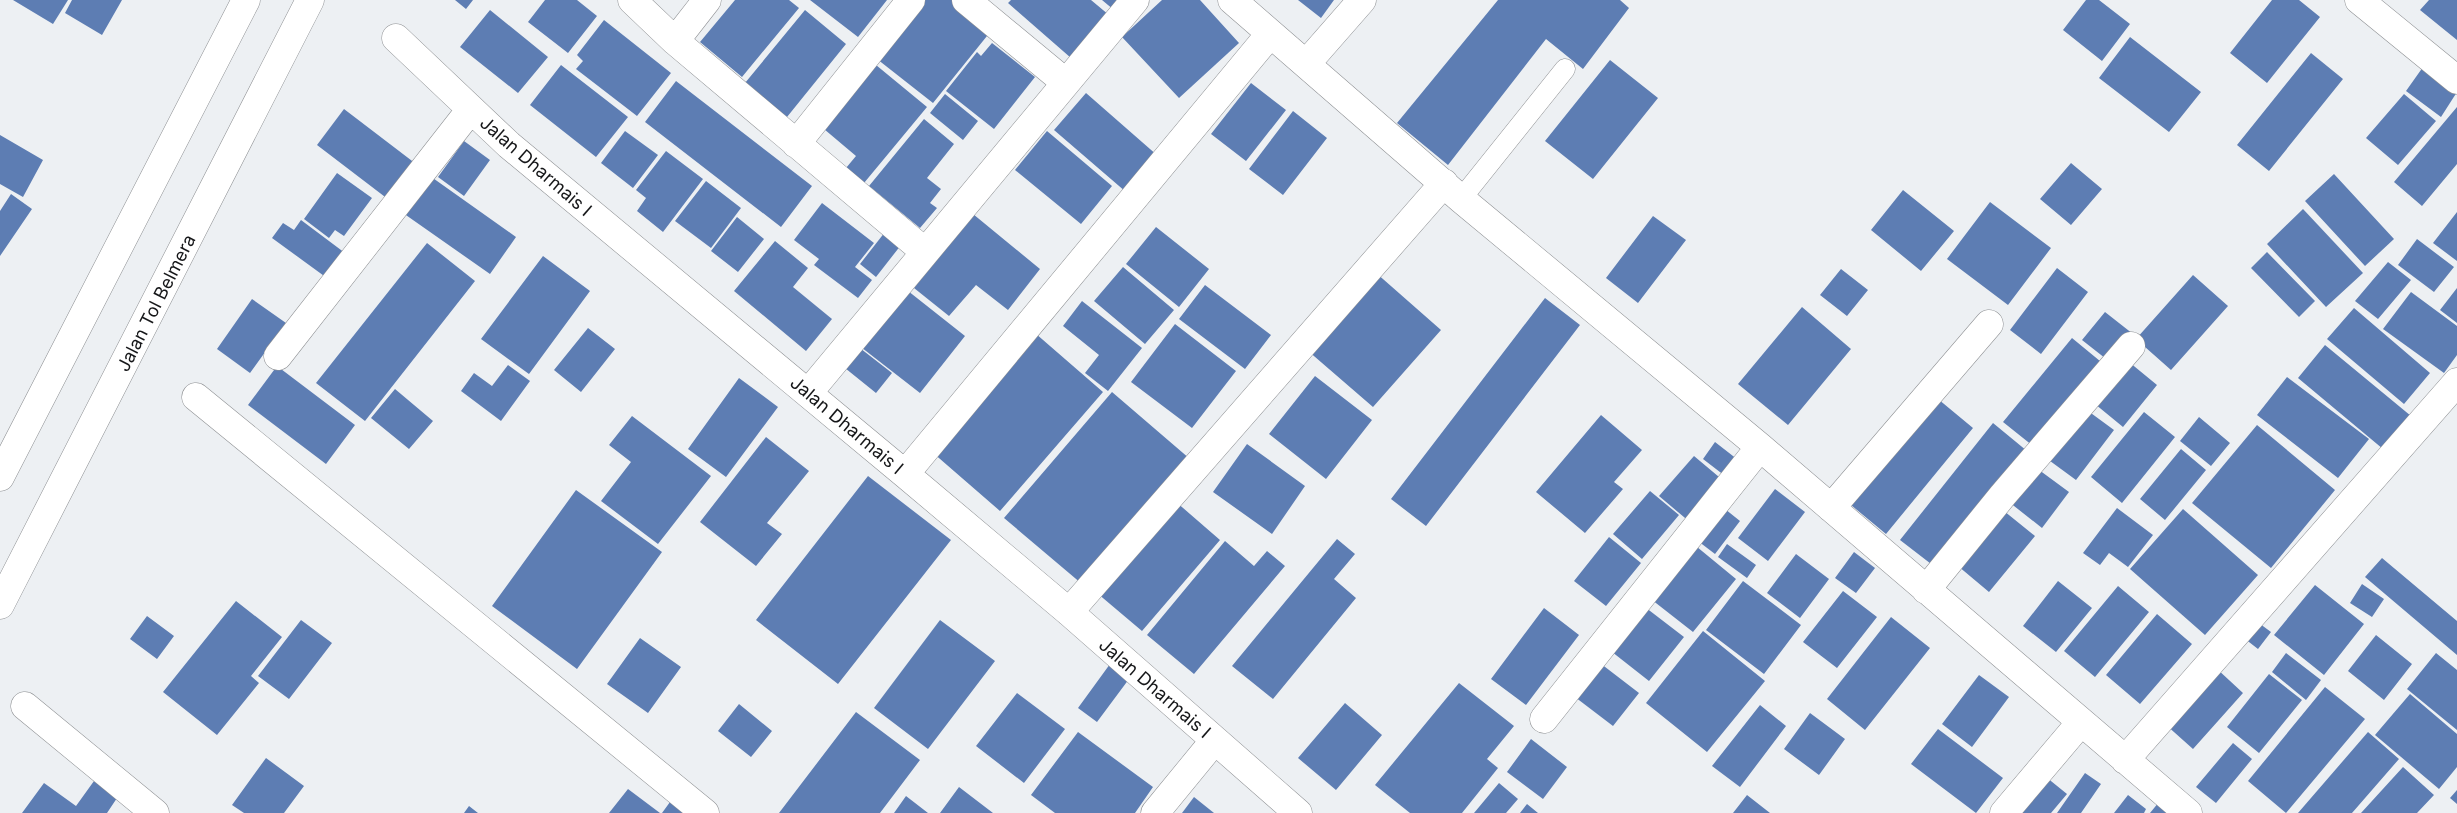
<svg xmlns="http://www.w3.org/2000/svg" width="2457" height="813" font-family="Inter,sans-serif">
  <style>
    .building { fill: #5d7db3 }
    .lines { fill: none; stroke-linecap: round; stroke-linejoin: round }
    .lane-casing { stroke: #8e9093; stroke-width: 21 }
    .street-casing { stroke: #8e9093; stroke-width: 29 }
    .highway-casing { stroke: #8e9093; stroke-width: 29 }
    .lane { stroke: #fff; stroke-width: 20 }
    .street { stroke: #fff; stroke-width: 28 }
    .highway { stroke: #fff; stroke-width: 28 }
    .labels { text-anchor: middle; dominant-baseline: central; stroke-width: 4.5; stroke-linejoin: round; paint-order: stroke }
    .street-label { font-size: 18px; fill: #161719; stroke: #fff }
  </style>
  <rect width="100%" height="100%" fill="#edf0f3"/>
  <!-- building -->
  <path class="building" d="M13 0H68L53 24Z
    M72 0H122L102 35 65 13Z
    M455 0H473L466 9Z
    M545 0H577L597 16 568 53 528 22Z
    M735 0H789L799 8 742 77 700 42Z
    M810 0H887L858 37Z
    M925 0H953L991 31 933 103 877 59Z
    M1011 0H1091L1109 15 1071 58 1008 3Z
    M1102 0H1122L1114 10Z
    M1162 0H1200L1239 43 1179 98 1122 37Z
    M1298 0H1334L1321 18Z
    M1498 0H1620L1629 8 1583 69 1546 39 1448 165 1397 123Z
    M2086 0H2099L2130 24 2102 61 2063 30Z
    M2272 0H2299L2320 17 2267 83 2230 53Z
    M2429 0H2457V40L2420 10Z
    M490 10 548 57 518 93 460 47Z
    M805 10 846 44 787 117 745 83Z
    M604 20 671 73 637 116 576 69 583 61 577 55Z
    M2130 37 2201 92 2169 132 2099 78Z
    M992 43 1035 77 994 129 946 91 977 52 981 56Z
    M2311 53 2343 79 2269 171 2237 145Z
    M1610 60 1658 98 1593 179 1545 141Z
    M561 65 628 117 596 157 530 105Z
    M876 65 927 107 864 183 846 168 856 156 824 129Z
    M2423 67 2457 92 2441 117 2406 91Z
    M676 81 812 186 781 227 645 122Z
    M1251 83 1286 110 1246 161 1211 134Z
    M1086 93 1158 156 1126 192 1054 130Z
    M945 94 978 121 963 140 930 113Z
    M2404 94 2436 121 2398 165 2366 138Z
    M2457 107V164L2422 206 2394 182Z
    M344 109 420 167 393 203 317 145Z
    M1293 111 1327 138 1283 195 1249 169Z
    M924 119 954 144 927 178 941 189 930 203 937 208 920 228 869 186Z
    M625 131 658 155 633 188 601 163Z
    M1047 131 1112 186 1081 224 1015 170Z
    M0 135 43 160 23 197 0 184Z
    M464 141 490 160 464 196 438 177Z
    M666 151 703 179 663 232 637 211 646 198 636 190Z
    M2071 163 2102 189 2071 225 2040 199Z
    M337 173 372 198 344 236 335 230 329 238 304 219Z
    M2334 174 2394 239 2365 266 2305 201Z
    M430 176 516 237 490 274 403 213Z
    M706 181 741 208 711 248 675 221Z
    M1903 190 1954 231 1921 271 1871 230Z
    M11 194 32 209 0 256V211Z
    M1990 202 2051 248 2008 305 1947 259Z
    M822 203 874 243 855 267 872 280 858 298 814 265 819 259 794 240Z
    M2303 209 2363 273 2326 307 2267 244Z
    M2457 212V261L2433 243Z
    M973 214 1040 269 1008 310 976 285 949 316 914 288Z
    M1653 216 1686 240 1638 303 1606 278Z
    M737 217 764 239 738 272 711 251Z
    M301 220 349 256 331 281 272 238 283 223 294 230Z
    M1156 227 1209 269 1179 307 1126 264Z
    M885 232 901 245 876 277 860 264Z
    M2417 239 2454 267 2434 292 2398 265Z
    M775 241 808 268 793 287 832 319 806 351 734 291Z
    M427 243 475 281 365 421 316 383Z
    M2267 252 2315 301 2299 317 2251 268Z
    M543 256 590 291 529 374 481 339Z
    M2388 262 2411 280 2378 319 2355 301Z
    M1123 267 1174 310 1145 344 1094 301Z
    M2057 268 2088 292 2041 354 2010 330Z
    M1841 269 1868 290 1847 316 1820 295Z
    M1375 272 1441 330 1373 407 1307 350Z
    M2193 275 2228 306 2171 370 2136 339Z
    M1205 285 1271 335 1245 369 1179 319Z
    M903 287 965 336 920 393 857 344Z
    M2457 288V323L2440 310Z
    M2411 292 2457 326V355L2444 373 2383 329Z
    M1545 298 1580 325 1426 526 1391 499Z
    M252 299 286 323 250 373 217 349Z
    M1082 301 1142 348 1108 391 1085 373 1099 355 1063 326Z
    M1802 307 1851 349 1788 425 1738 384Z
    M2354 308 2430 373 2404 404 2327 339Z
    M2105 312 2133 334 2110 362 2082 340Z
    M1175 324 1236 371 1192 428 1131 382Z
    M588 328 615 349 581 392 554 370Z
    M1035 333 1103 392 1000 511 932 452Z
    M2072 338 2106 366 2038 450 2003 422Z
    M856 345 892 373 876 393 840 364Z
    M2325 345 2411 416 2383 449 2298 378Z
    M2129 362 2157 385 2123 427 2095 404Z
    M508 365 530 381 501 421 461 391 474 373 492 386Z
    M277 366 355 425 326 464 248 405Z
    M1315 376 1372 420 1326 479 1269 434Z
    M2287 377 2369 439 2338 478 2257 415Z
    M739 378 778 407 726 477 688 449Z
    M395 389 433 421 409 449 371 418Z
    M1112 392 1190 459 1082 584 1004 518Z
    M1938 399 1973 428 1886 534 1851 505Z
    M2084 408 2114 430 2076 480 2046 458Z
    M2144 412 2175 437 2122 503 2091 477Z
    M1601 415 1642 450 1614 482 1623 489 1585 533 1536 492Z
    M632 416 711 476 658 544 601 501 631 462 609 445Z
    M2199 417 2230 443 2211 466 2180 441Z
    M1993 423 2027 451 1935 567 1900 540Z
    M2257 425 2335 490 2271 568 2192 503Z
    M766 437 809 471 767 523 782 534 756 566 700 522Z
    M1715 442 1742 463 1729 479 1703 459Z
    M1247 444 1305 486 1272 534 1213 492Z
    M2181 449 2206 470 2165 520 2140 499Z
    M1694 456 1725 482 1691 523 1659 496Z
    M2035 467 2069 492 2042 528 2009 502Z
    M868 476 951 540 838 684 756 620Z
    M1775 489 1805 512 1768 561 1738 538Z
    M576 490 662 552 577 669 492 606Z
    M1650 491 1679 515 1642 559 1613 534Z
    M1175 501 1220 540 1142 631 1097 593Z
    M1720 505 1740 521 1715 554 1694 538Z
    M2117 508 2153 535 2128 567 2109 553 2100 565 2083 553Z
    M2183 509 2258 575 2205 635 2130 569Z
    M2004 511 2035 536 1989 592 1958 566Z
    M1609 537 1641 563 1606 606 1574 581Z
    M1337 539 1355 554 1334 579 1356 598 1273 699 1232 666Z
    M1225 541 1254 566 1267 551 1285 566 1194 674 1147 635Z
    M1691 542 1736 579 1693 632 1647 596Z
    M1727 544 1756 565 1747 578 1718 557Z
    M1854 552 1875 568 1856 593 1835 578Z
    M1796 554 1829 579 1800 618 1767 593Z
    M2382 558 2457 621V655L2365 577Z
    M1743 581 1801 625 1764 674 1706 630Z
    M2058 581 2092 608 2056 652 2023 626Z
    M2362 584 2384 599 2372 617 2350 603Z
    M2315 585 2364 624 2324 675 2274 635Z
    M2118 586 2149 612 2095 677 2064 651Z
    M1843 591 1877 617 1837 668 1803 642Z
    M236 601 282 637 251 676 259 683 217 735 163 692Z
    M1641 604 1684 637 1649 681 1607 648Z
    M1544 608 1579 635 1526 705 1491 679Z
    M2157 614 2192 644 2140 704 2106 675Z
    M147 616 174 636 157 659 130 639Z
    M1891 617 1930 648 1865 730 1827 699Z
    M2252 618 2271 632 2258 649 2240 635Z
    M301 620 332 643 289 699 258 676Z
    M940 620 995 661 928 749 874 708Z
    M1703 631 1765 681 1707 752 1646 703Z
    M2376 635 2412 664 2384 700 2348 671Z
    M640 638 681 667 648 713 607 684Z
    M2286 653 2321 680 2306 700 2272 672Z
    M2436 653 2457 670V730L2407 689Z
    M1596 660 1639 693 1613 726 1571 694Z
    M1110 664 1129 679 1097 722 1078 708Z
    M2216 668 2243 693 2193 749 2165 724Z
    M2269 674 2302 700 2259 753 2227 727Z
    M1979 675 2009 697 1972 747 1942 724Z
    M1459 683 1514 726 1487 759 1498 768 1462 813H1410L1375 785Z
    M2325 687 2365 719 2286 813 2248 781Z
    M1017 693 1065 729 1024 783 976 746Z
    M2410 694 2457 734V767L2439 789 2375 735Z
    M1345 703 1382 735 1336 790 1298 758Z
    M739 704 772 731 751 757 718 731Z
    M1760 705 1786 726 1740 787 1712 766Z
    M856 712 920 760 880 813H779Z
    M1810 713 1845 739 1819 775 1784 749Z
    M1938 729 2003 778 1976 813 1911 764Z
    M1078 732 1153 787 1135 813H1055L1031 795Z
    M2368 732 2399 759 2352 813H2298Z
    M1531 739 1567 767 1543 799 1507 772Z
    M2233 743 2252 759 2216 803 2196 787Z
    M266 758 304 786 284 813H244L232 805Z
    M2403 767 2434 795 2417 813H2361Z
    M2085 773 2101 784 2081 813H2057Z
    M2046 777 2067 794 2051 813H2016Z
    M94 781 117 798 107 813H22L44 783 76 806Z
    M1499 783 1518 799 1506 813H1474Z
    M959 787 993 813H940Z
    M628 789 660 813H609Z
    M2457 790V804L2450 798Z
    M1747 795 1770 813H1733Z
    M2128 795 2146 809 2144 813H2114Z
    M906 796 928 813H894Z
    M1194 797 1214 813H1182Z
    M670 802 685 813H662Z
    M2159 802 2173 813H2150Z
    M1527 804 1538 813H1520Z
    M469 806 478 813H464Z"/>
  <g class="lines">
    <!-- lane casing -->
    <g class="lane-casing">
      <path id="lane" d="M1461 199 1565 69"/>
    </g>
    <!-- street casing -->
    <g class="street-casing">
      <path id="street" d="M632 0 675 41 924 251
        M966 0 1065 82
        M1232 0 1461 199 1760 447 2188 813
        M2359 0 2457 80
        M396 38 509 145 905 474 1069 612 1298 813
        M675 41 707 0
        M1306 64 1362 0
        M796 144 911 0
        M278 356 471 109
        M809 392 1135 0
        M196 397 705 813
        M905 474 1270 34
        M1831 508 1989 324
        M1926 590 2003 495 2131 346
        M1069 612 1444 183
        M25 706 155 813
        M1544 719 1760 447
        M2125 760 2457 382
        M1155 813 1214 741
        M2004 813 2081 722"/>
    </g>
    <!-- highway casing -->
    <g class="highway-casing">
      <path id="highway" d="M0 477 246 0
        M0 605 310 0"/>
    </g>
    <!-- lane -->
    <use href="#lane" class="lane"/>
    <!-- street -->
    <use href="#street" class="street"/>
    <!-- highway -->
    <use href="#highway" class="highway"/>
  </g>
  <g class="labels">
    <!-- street labels -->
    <g class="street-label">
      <text transform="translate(536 166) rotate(41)">Jalan Dharmais I</text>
      <text transform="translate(156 303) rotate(-63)">Jalan Tol Belmera</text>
      <text transform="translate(847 425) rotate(40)">Jalan Dharmais I</text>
      <text transform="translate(1155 688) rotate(41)">Jalan Dharmais I</text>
    </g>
  </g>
</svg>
